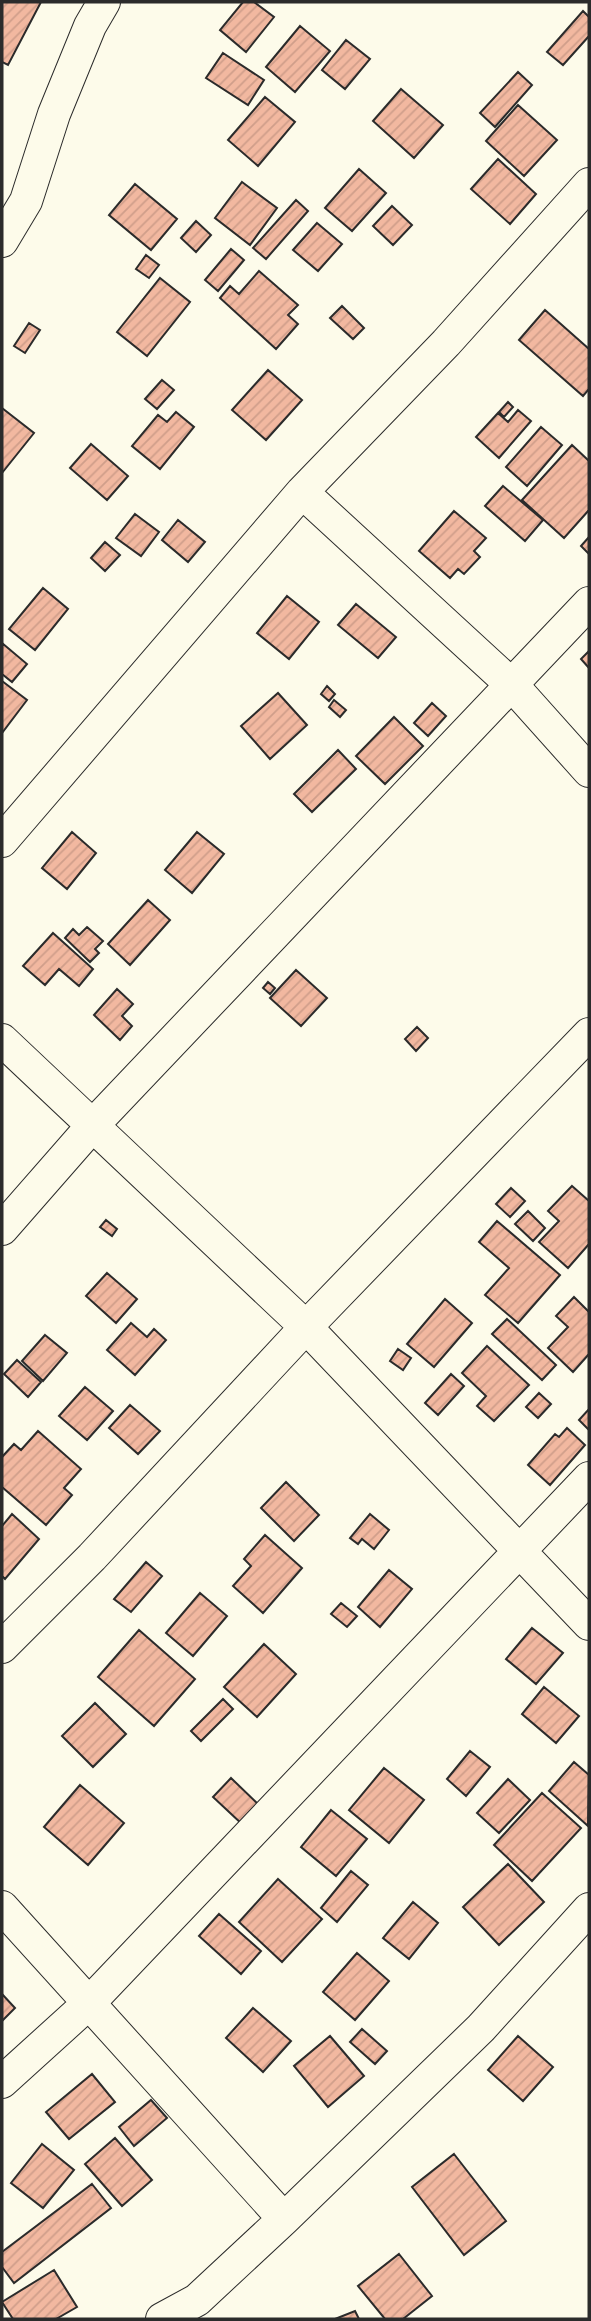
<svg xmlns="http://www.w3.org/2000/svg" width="591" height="2321" font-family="Ubuntu,sans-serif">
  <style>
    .building { fill: url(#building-hatch); stroke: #2b2b2b; stroke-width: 2 }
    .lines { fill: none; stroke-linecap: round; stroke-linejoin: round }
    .minor-casing { stroke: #2b2b2b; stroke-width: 34 }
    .minor { stroke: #fdfbea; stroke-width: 32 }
  </style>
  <defs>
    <pattern id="building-hatch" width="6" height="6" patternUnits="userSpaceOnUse" patternTransform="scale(1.75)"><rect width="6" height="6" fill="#f2b8a0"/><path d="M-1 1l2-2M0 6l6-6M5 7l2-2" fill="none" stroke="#d09e8a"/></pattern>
  </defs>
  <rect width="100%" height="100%" fill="#fdfbea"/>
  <!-- building -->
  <path class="building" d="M2 2H41L8 65 2 62Z
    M243 2H254L274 17 246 52 220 30Z
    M583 11 589 17V36L563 65 547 52Z
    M300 26 330 51 295 92 266 67Z
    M346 40 370 59 345 89 322 70Z
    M223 53 264 80 248 105 206 78Z
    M518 72 532 85 495 127 480 113Z
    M401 89 443 125 414 158 373 121Z
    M265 97 295 122 258 166 228 140Z
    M518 105 557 140 524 176 486 141Z
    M498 159 536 194 510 224 471 189Z
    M359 169 386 193 352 231 325 208Z
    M242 182 277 208 250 245 215 218Z
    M135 184 177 219 151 250 109 215Z
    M296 200 308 211 266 259 253 248Z
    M392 206 412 225 393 245 373 226Z
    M196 221 211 235 196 252 181 238Z
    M317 223 342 244 318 271 293 250Z
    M231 249 244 260 218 291 205 280Z
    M146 255 159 265 149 278 136 269Z
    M259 271 298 305 288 315 298 324 276 349 220 298 230 286 239 294Z
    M160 278 190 302 147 356 117 332Z
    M342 306 364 328 353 339 330 318Z
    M545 310 589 349V389L583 396 519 340Z
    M29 323 40 330 25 353 14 346Z
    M268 370 302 400 266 440 232 410Z
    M162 380 174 390 157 409 145 399Z
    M508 402 513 407 504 417 499 412Z
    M2 408 34 433 2 473Z
    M518 410 531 421 499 458 476 437 498 413 508 422Z
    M176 412 194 427 160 469 132 446 158 415 167 422Z
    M541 427 562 445 527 486 506 467Z
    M91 444 128 476 107 500 70 468Z
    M572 445 589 461V510L564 538 522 500Z
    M503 486 543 520 525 541 485 506Z
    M454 511 486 538 474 551 480 557 464 574 458 569 450 578 419 551Z
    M135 514 159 532 141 556 116 538Z
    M178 520 205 542 188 562 162 540Z
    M589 537V554L581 546Z
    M105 542 120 555 105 571 91 558Z
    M43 588 68 609 35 650 9 629Z
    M287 596 319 622 289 659 257 633Z
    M356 604 396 637 378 658 338 625Z
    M2 643 27 664 12 682 2 674Z
    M589 651V668L581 659Z
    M2 681 27 700 2 733Z
    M327 686 335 694 329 701 321 694Z
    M278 693 307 725 270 759 241 726Z
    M334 700 346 710 340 717 329 707Z
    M432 703 446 716 428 736 414 723Z
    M394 717 423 746 385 784 356 756Z
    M338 750 356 769 312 812 294 794Z
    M72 832 96 853 67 889 42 868Z
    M197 832 224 854 192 893 165 870Z
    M148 900 170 920 130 965 108 944Z
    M87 927 103 941 95 949 99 953 90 962 65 938 73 929 79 935Z
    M53 933 93 969 79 986 59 969 45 985 23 966Z
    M296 970 327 998 301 1026 270 998Z
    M268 982 275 988 270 994 263 988Z
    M117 989 133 1004 122 1016 132 1026 120 1040 94 1015Z
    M417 1027 428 1038 416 1051 405 1039Z
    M572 1186 589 1201V1244L568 1268 539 1242 559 1221 548 1211Z
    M511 1188 525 1201 510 1217 496 1204Z
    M528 1211 545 1228 533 1241 515 1224Z
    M106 1220 117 1229 112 1236 100 1227Z
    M497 1221 560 1275 518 1323 485 1295 509 1268 479 1242Z
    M107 1273 137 1299 116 1323 86 1296Z
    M574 1297 589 1312V1354L573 1372 548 1348 568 1327 556 1316Z
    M445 1299 472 1323 434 1367 407 1344Z
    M507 1319 556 1365 542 1380 492 1334Z
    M131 1323 147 1337 154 1329 166 1340 135 1375 107 1350Z
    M45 1335 67 1353 43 1381 22 1361Z
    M487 1346 529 1385 494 1421 477 1406 486 1396 462 1373Z
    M398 1349 411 1358 403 1370 390 1361Z
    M17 1360 41 1382 28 1397 4 1374Z
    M451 1374 464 1386 438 1415 425 1403Z
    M85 1387 113 1411 87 1440 59 1416Z
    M539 1393 551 1404 538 1418 526 1407Z
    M130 1405 160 1431 138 1454 109 1428Z
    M589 1409V1430L579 1420Z
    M567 1428 585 1445 550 1485 528 1465 555 1434 559 1437Z
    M38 1431 81 1469 64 1488 72 1495 46 1525 2 1487V1457L14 1444 21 1450Z
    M286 1482 319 1515 294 1541 261 1508Z
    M12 1514 39 1539 5 1579 2 1576V1526Z
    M370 1514 389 1530 374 1549 362 1539 358 1544 350 1538Z
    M265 1535 302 1568 263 1613 233 1586 251 1566 244 1559Z
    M146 1562 162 1576 131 1612 114 1599Z
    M389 1570 412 1589 380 1627 358 1607Z
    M200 1593 227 1616 193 1656 166 1633Z
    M341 1603 357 1616 347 1627 331 1614Z
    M532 1628 563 1653 536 1684 506 1659Z
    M139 1630 195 1679 154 1726 98 1677Z
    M264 1644 296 1674 257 1717 224 1687Z
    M544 1687 579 1716 556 1743 522 1714Z
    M223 1699 233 1709 201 1741 191 1731Z
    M95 1703 126 1734 93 1767 62 1736Z
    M470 1751 490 1767 466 1796 447 1779Z
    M574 1762 589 1775 588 1826 549 1791Z
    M384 1768 424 1800 389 1843 349 1810Z
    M231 1778 260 1806 243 1825 213 1797Z
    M508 1779 530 1800 499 1833 477 1813Z
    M80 1785 124 1823 88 1865 44 1827Z
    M542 1793 581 1828 532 1881 494 1845Z
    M331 1810 367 1839 336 1876 301 1847Z
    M508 1864 544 1902 499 1945 463 1907Z
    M351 1871 368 1885 337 1922 321 1908Z
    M278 1879 322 1919 282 1962 239 1922Z
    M413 1902 438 1923 409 1959 383 1938Z
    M219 1914 261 1951 241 1974 199 1936Z
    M357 1953 389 1981 355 2020 323 1992Z
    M2 1994 15 2008 2 2021Z
    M253 2008 291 2041 263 2072 226 2038Z
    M362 2029 387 2051 375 2064 350 2042Z
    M330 2036 364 2076 328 2107 294 2066Z
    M518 2036 553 2067 523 2101 488 2070Z
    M92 2074 115 2102 69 2139 46 2112Z
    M151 2100 167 2118 134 2146 119 2127Z
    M115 2138 152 2180 122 2206 85 2164Z
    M42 2144 74 2170 43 2208 11 2183Z
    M454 2154 506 2221 464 2255 412 2187Z
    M92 2184 111 2208 14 2283 2 2267V2252Z
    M399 2254 432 2296 403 2319H385L358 2286Z
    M54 2270 77 2307 56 2319H13L2 2302Z
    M355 2311 359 2319H335Z"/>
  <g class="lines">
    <!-- minor casing -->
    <g class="minor-casing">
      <path id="minor" d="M2 241 26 201 54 114 90 26 104 2
        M302 492 513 686 589 771
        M2 841 302 492 446 343 589 184
        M2 1040 306 1327 589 1624
        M2 1229 93 1125 589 603
        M2 1647 92 1557 306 1327 589 1034
        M2 1907 284 2219
        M2 2082 89 2003 589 1478
        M162 2319 197 2300 284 2219 481 2028 589 1909"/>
    </g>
    <!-- minor -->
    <use href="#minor" class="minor"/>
  </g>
  <!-- border -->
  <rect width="591" height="2321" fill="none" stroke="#2b2b2b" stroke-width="7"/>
</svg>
